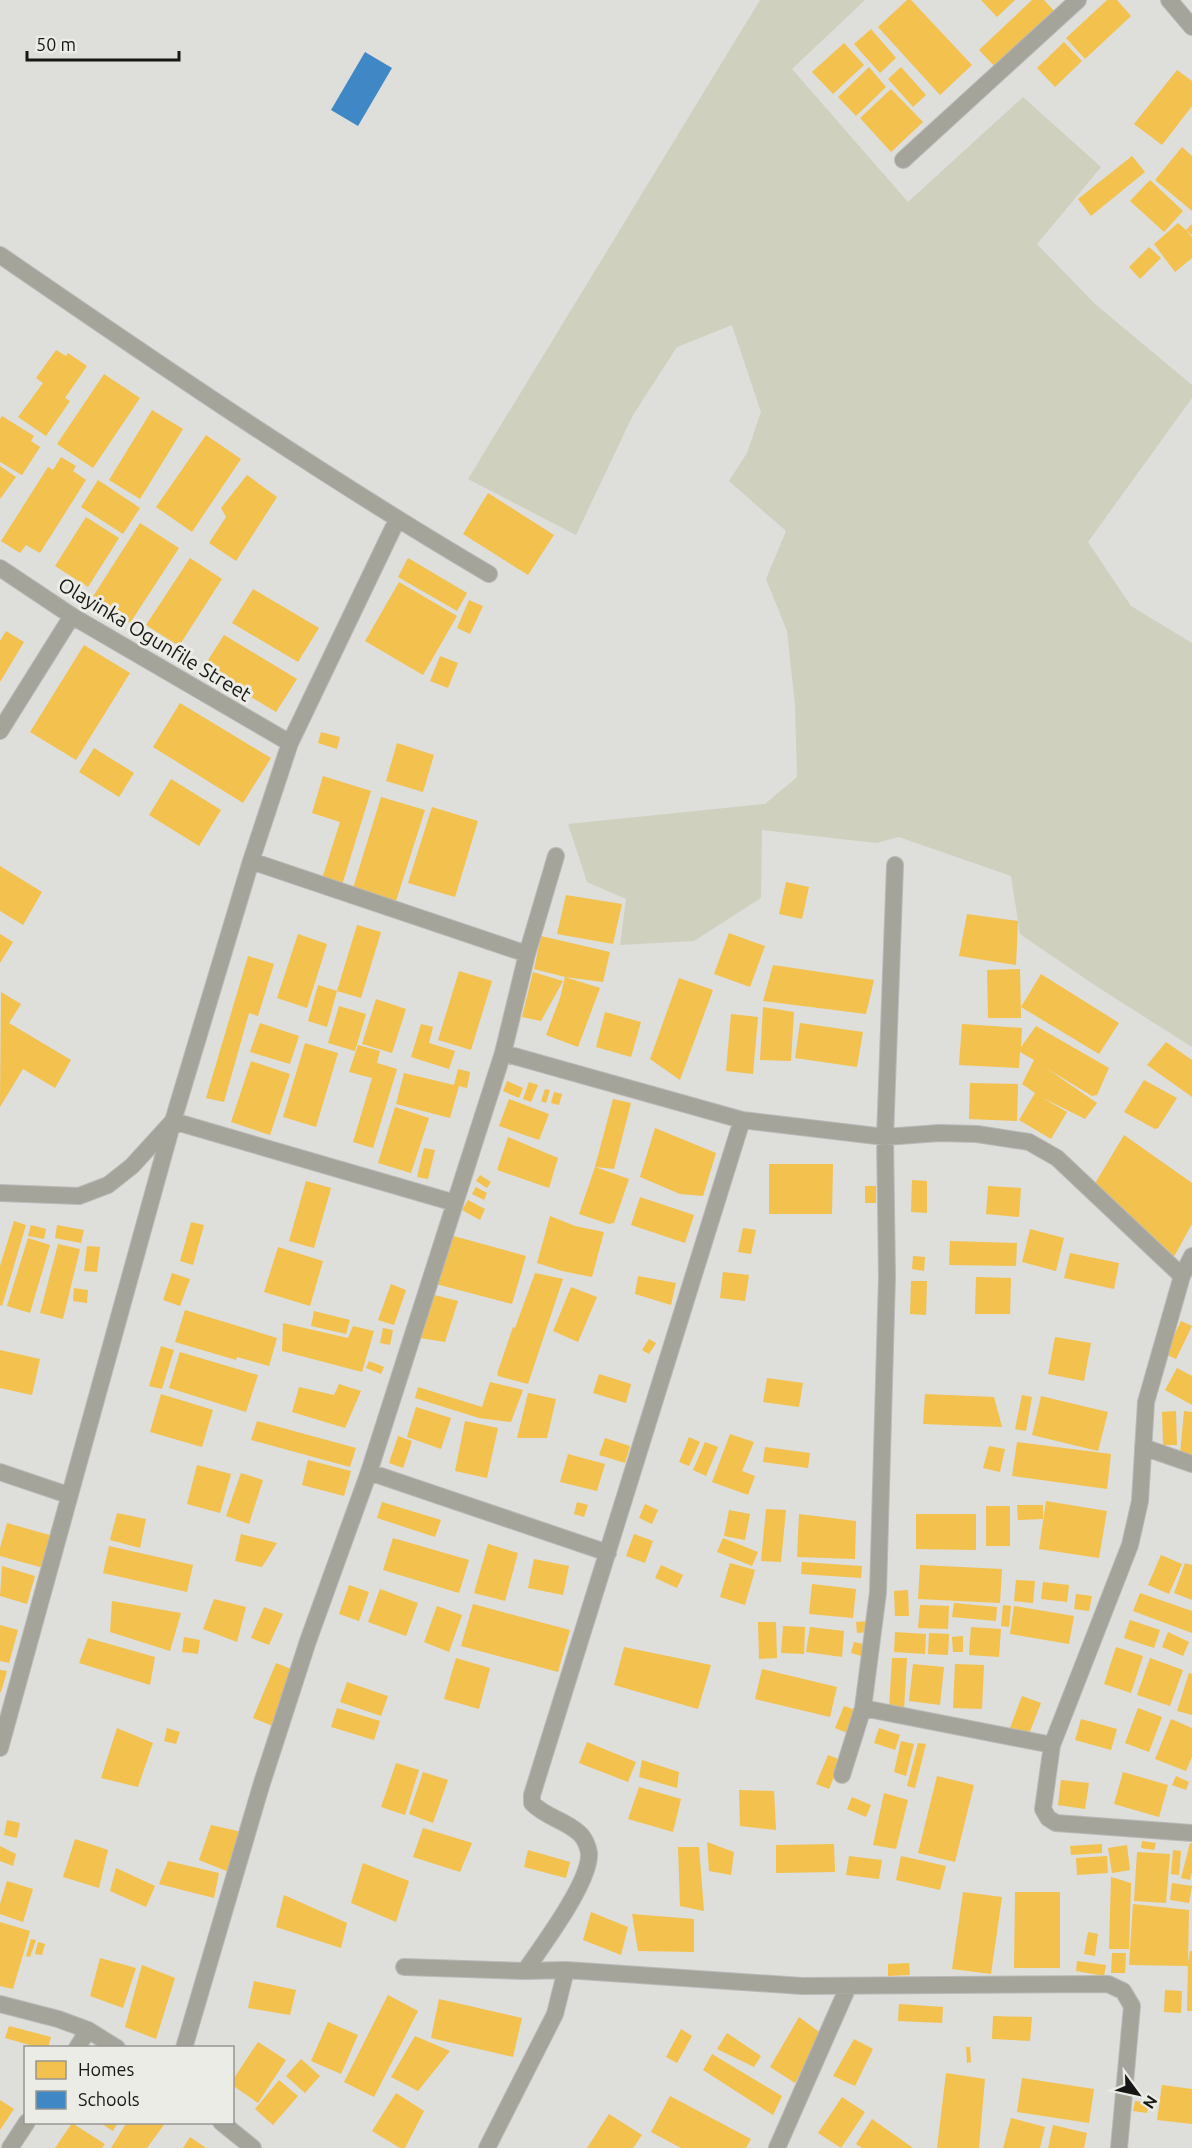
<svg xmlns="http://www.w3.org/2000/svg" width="1192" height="2148" font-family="Ubuntu,sans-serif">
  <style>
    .green { fill: #d0d0be }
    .homes { fill: #f2c14e }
    .schools { fill: #3f88c5 }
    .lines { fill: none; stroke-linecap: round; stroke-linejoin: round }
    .street-casing { stroke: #b9b9b8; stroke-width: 18 }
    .street { stroke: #a4a49b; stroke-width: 16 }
    .labels { text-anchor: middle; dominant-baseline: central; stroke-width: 6; stroke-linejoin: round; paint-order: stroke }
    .street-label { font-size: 20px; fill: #171715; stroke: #ecece7 }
  </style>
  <rect width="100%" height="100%" fill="#dededb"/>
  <!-- green -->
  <path class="green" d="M760 0H865L792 69 908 202 1023 97 1101 167 1037 244 1095 304 1192 385V398L1088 542 1131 606 1192 643V1047L1096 986 1020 934 1011 876 899 837 876 843 762 830 761 898 694 941 620 945 626 899 587 882 568 824 765 804 797 777 795 705 787 631 766 579 786 531 729 481 747 453 761 412 732 325 677 347 633 415 576 535 468 479Z"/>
  <!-- homes -->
  <path class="homes" d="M907 0H911L972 65 940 95 878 27Z
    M981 0H1015L997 17Z
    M1032 0H1044L1056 13 997 69 979 50Z
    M1107 0H1117L1131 16 1085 59 1066 38Z
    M871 29 896 58 880 73 854 44Z
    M1064 42 1082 61 1055 87 1037 68Z
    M844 43 864 65 833 94 812 72Z
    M869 67 886 87 856 116 838 97Z
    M901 67 926 95 913 107 888 79Z
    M1177 70 1192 81V106L1162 145 1134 124Z
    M891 89 923 122 891 152 860 118Z
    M1182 147 1192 156V211L1155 180Z
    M1132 156 1145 172 1091 216 1078 199Z
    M1150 180 1183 211 1164 232 1130 201Z
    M1178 223 1186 230 1192 224V235L1186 230 1192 237V258L1175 272 1154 244Z
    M1149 247 1161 258 1140 279 1129 267Z
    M56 350 66 356 68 353 87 366 65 398 70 401 46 436 18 417 43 383 36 378Z
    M104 374 140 398 93 468 57 444Z
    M152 410 183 429 140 499 109 480Z
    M2 416 34 436 31 441 40 447 22 475 0 462V419Z
    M206 435 241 459 192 532 156 507Z
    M61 457 76 466 73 471 86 480 40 553 26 545 20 553 1 541 48 467 53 470Z
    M0 466 16 477 0 499Z
    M247 475 277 497 236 561 209 543 226 517 221 508Z
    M98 480 140 508 123 534 81 507Z
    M488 493 554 535 528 575 463 534Z
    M86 517 119 538 88 587 55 566Z
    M140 523 179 548 130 623 92 598Z
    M190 558 222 579 179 646 146 625Z
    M408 558 467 593 457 611 398 577Z
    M399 582 457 616 423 675 365 641Z
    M253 589 319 628 298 662 232 623Z
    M469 600 483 606 470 634 457 628Z
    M6 631 24 642 0 682V641Z
    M224 635 297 679 276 712 203 668Z
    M84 645 130 673 76 760 30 732Z
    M440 656 458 663 448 688 430 681Z
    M180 703 271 758 243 803 153 747Z
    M321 732 340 737 337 749 318 743Z
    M397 743 434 755 423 792 386 781Z
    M94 748 134 773 119 797 79 772Z
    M323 776 371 791 342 885 322 879 340 822 312 813Z
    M171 779 221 810 199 846 149 815Z
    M381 797 425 810 396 901 353 888Z
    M432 807 478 821 455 897 408 883Z
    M0 866 42 892 23 925 0 911Z
    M786 882 809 887 802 919 779 914Z
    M566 895 622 904 613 944 557 934Z
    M967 914 1018 921 1016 965 959 956Z
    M357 925 381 932 361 998 337 991Z
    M729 933 765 946 750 987 714 974Z
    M0 934 13 942 0 963Z
    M298 934 327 944 307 1008 277 998Z
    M541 936 610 952 603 982 565 977 600 988 578 1047 546 1035 560 998 565 977 534 969Z
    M248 956 274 964 258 1016 249 1013 224 1102 206 1098Z
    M773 965 874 980 866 1014 763 1001Z
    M1020 969 1021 1018H988L987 970Z
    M459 971 492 981 471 1050 438 1040Z
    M533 972 563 981 541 1021 522 1017Z
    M1041 974 1119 1023 1099 1054 1021 1007Z
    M679 978 713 990 680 1080 650 1059Z
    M318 985 337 991 327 1027 308 1021Z
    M1 992 21 1004 9 1023 71 1060 55 1088 23 1069 0 1107Z
    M376 999 406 1009 392 1053 362 1044Z
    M339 1006 366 1014 355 1051 328 1043Z
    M763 1007 794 1012 791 1061 760 1060Z
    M605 1012 641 1022 631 1057 596 1047Z
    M731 1014 758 1017 753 1074 726 1071Z
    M260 1023 299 1036 290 1064 250 1052Z
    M800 1023 863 1032 857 1067 795 1058Z
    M421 1024 433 1027 429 1043 455 1051 449 1069 411 1057Z
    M962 1024 1022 1028 1021 1047 1036 1026 1109 1068 1097 1095 1092 1096 1046 1068 1097 1103 1085 1119 1041 1097 1067 1112 1051 1139 1019 1120 1035 1093 1022 1084 1034 1060 1020 1052 1019 1068 959 1065Z
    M1166 1042 1192 1060V1097L1147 1065Z
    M305 1043 338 1053 316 1127 283 1117Z
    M358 1045 380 1051 377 1063 397 1069 373 1148 353 1142 372 1078 349 1072Z
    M251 1061 290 1074 270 1135 231 1122Z
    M458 1069 470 1072 467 1088 459 1086 450 1118 396 1104 404 1073 454 1085Z
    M1144 1080 1177 1098 1158 1128 1155 1129 1124 1112Z
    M507 1081 523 1088 519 1098 503 1091Z
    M529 1082 538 1085 531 1102 523 1099Z
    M970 1083 1018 1084 1017 1121 969 1119Z
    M545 1089 550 1090 546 1103 541 1101Z
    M554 1092 562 1094 559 1105 551 1103Z
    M509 1099 549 1114 539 1140 499 1126Z
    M613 1099 631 1103 614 1169 595 1167Z
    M395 1107 429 1118 411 1173 378 1163Z
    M655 1128 716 1153 703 1196 680 1194 640 1177Z
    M1124 1135 1192 1183V1224L1172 1260 1094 1185Z
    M508 1137 558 1158 549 1188 497 1170Z
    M424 1148 435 1150 428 1179 417 1177Z
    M769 1164H833L832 1214H769Z
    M595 1167 629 1179 614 1223 609 1224 579 1214Z
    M480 1175 491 1182 487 1188 476 1181Z
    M912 1180 927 1181V1213L911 1212Z
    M306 1181 331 1188 314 1248 289 1241Z
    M865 1186H876V1203H865Z
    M988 1186 1021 1188 1019 1217 986 1214Z
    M476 1187 487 1193 484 1200 472 1194Z
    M640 1197 694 1215 685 1243 631 1225Z
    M468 1200 485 1209 480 1220 462 1210Z
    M550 1216 575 1226 604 1232 592 1277 562 1271 537 1263Z
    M14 1221 26 1225 2 1306 0 1305V1266Z
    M191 1222 204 1225 193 1265 180 1261Z
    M31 1225 46 1229 44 1239 28 1236Z
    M57 1225 84 1230 81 1243 55 1238Z
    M743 1228 756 1230 751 1254 738 1252Z
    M1030 1229 1064 1238 1056 1271 1022 1262Z
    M450 1235 526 1256 512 1304 436 1284Z
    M28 1238 50 1245 30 1313 7 1306Z
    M950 1241 1017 1243 1016 1266 949 1265Z
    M58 1244 80 1249 63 1319 40 1313Z
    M87 1246 100 1247 97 1272 84 1271Z
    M278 1247 323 1261 310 1306 264 1292Z
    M1070 1253 1119 1263 1114 1289 1064 1278Z
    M913 1256 925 1257 924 1271 912 1269Z
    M723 1272 749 1275 745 1301 720 1298Z
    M172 1273 190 1279 180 1306 163 1300Z
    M535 1273 563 1279 528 1384 498 1376 497 1374 513 1327 515 1328Z
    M638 1276 676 1283 671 1305 635 1294Z
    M976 1277 1011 1278 1010 1314H975Z
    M911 1281H927L926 1315 910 1314Z
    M391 1284 406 1290 394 1325 378 1320Z
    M571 1287 597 1297 578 1342 553 1331Z
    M74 1288 88 1290 87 1303 73 1301Z
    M431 1294 458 1301 445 1342 420 1338Z
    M185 1310 277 1338 269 1366 237 1357 236 1360 175 1342Z
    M314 1311 350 1320 346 1334 311 1326Z
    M1181 1321 1192 1326 1176 1359 1165 1354Z
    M283 1323 348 1338 353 1326 374 1331 362 1372 282 1351Z
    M383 1328 393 1330 390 1345 380 1343Z
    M1055 1337 1091 1343 1084 1381 1048 1374Z
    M649 1339 656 1343 649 1354 642 1350Z
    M161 1346 174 1350 162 1389 149 1386Z
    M0 1350 40 1359 32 1395 0 1388Z
    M180 1352 258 1375 246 1412 169 1388Z
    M369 1361 384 1367 381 1374 366 1368Z
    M1177 1368 1192 1376V1405L1165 1390Z
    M599 1374 631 1384 626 1403 593 1393Z
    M767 1378 803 1383 799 1407 763 1402Z
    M490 1382 523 1390 511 1422 479 1418 415 1398 418 1387 482 1407Z
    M339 1384 361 1391 345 1428 292 1412 299 1387 334 1395Z
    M528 1393 556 1399 547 1438H517Z
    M161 1394 213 1410 202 1447 150 1432Z
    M925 1394 994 1397 1002 1427 923 1424Z
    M1022 1395 1032 1397 1026 1431 1015 1429Z
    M1041 1396 1108 1412 1098 1451 1032 1435Z
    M416 1407 451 1418 441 1449 407 1437Z
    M1176 1411 1177 1445H1163L1162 1412Z
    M1184 1411 1192 1412V1455L1180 1454Z
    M257 1421 356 1448 350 1467 251 1440Z
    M465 1421 498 1428 487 1478 455 1471Z
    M730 1434 754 1442 742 1471 755 1476 748 1495 712 1482Z
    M398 1436 412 1441 403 1468 389 1463Z
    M689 1437 700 1442 689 1466 679 1462Z
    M605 1438 630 1446 625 1463 599 1455Z
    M705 1442 718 1447 706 1476 693 1470Z
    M1017 1442 1111 1454 1107 1489 1012 1476Z
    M989 1446 1005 1449 1000 1472 983 1468Z
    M765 1447 810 1453 808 1468 763 1462Z
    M568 1454 605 1464 597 1491 560 1482Z
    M308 1460 351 1471 344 1496 302 1485Z
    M197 1465 231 1474 220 1513 187 1504Z
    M241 1473 263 1480 249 1524 226 1516Z
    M1046 1501 1107 1511 1099 1558 1039 1549Z
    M382 1502 441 1520 435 1537 377 1518Z
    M577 1502 588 1505 584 1517 574 1514Z
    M645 1504 658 1510 652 1524 639 1518Z
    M1017 1505H1043V1519L1018 1520Z
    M986 1506H1010V1546H986Z
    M766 1509 786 1510 781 1562 761 1561Z
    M729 1510 750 1514 745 1540 724 1536Z
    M117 1513 146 1519 140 1548 110 1540Z
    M799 1514 856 1521 855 1559 797 1557Z
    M916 1514H976V1550L916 1549Z
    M7 1523 53 1536 47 1554 40 1567 0 1556V1548Z
    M241 1534 277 1543 262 1567 235 1561Z
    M634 1534 653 1541 645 1563 626 1556Z
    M393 1538 469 1560 459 1593 383 1570Z
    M723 1538 758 1552 752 1566 717 1552Z
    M488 1544 518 1553 505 1601 474 1593Z
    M109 1546 193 1565 187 1592 103 1573Z
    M1161 1555 1182 1564 1169 1594 1148 1585Z
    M534 1559 569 1566 563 1595 528 1588Z
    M802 1562 862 1566 861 1578 801 1574Z
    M730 1563 755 1570 745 1605 720 1597Z
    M1185 1563 1192 1565V1600L1174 1593Z
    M661 1565 683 1575 677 1588 655 1578Z
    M920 1565 1002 1569 1000 1603 918 1599Z
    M2 1566 35 1576 27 1604 0 1596Z
    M1016 1580 1035 1581 1033 1603 1014 1601Z
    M1043 1582 1069 1585 1067 1602 1041 1599Z
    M812 1584 856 1589 853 1618 809 1614Z
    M349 1585 369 1592 359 1621 339 1614Z
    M380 1589 418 1603 406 1636 368 1622Z
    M908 1590 909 1616H895L894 1591Z
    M1140 1593 1192 1611V1633L1133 1611Z
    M1076 1594 1092 1596 1089 1611 1074 1609Z
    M214 1599 246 1607 237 1642 203 1629Z
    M112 1601 181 1613 170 1651 110 1632Z
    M954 1603 997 1607 996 1621 952 1617Z
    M473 1604 570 1630 558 1672 461 1646Z
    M920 1605 949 1606 948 1629 918 1628Z
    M1003 1605 1011 1606 1009 1627 1001 1626Z
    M437 1606 462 1615 449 1652 424 1642Z
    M1014 1606 1074 1616 1069 1644 1010 1634Z
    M264 1607 283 1614 269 1645 251 1638Z
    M1130 1620 1160 1630 1154 1648 1124 1638Z
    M870 1621 871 1632 857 1633 856 1622Z
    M758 1622H776L777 1658 759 1659Z
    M0 1625 18 1630 9 1663 0 1661Z
    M783 1626 805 1627 804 1654 781 1653Z
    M810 1627 844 1631 842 1657 806 1652Z
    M971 1627 1001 1629 999 1657 969 1655Z
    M895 1632 926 1634 925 1654 894 1652Z
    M1168 1632 1189 1642 1183 1656 1162 1647Z
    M929 1633 949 1634 948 1655 928 1654Z
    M963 1636V1652H953L952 1637Z
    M184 1637 200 1640 198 1654 182 1652Z
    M88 1638 155 1657 150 1685 79 1663Z
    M854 1642 868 1645 865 1657 851 1653Z
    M624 1647 711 1665 698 1709 614 1685Z
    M1116 1647 1143 1656 1131 1693 1104 1684Z
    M456 1658 490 1668 479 1709 444 1699Z
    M892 1658H907L904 1710 889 1709Z
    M1150 1658 1183 1670 1170 1706 1137 1695Z
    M276 1663 296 1671 273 1726 253 1718Z
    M913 1664 944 1667 940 1705 909 1701Z
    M955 1664 984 1665 982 1709 953 1708Z
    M762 1669 837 1687 830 1717 755 1699Z
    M0 1670 7 1671 1 1692H0Z
    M1189 1673 1192 1674V1715L1177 1711Z
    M347 1682 388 1696 381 1716 340 1702Z
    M1022 1696 1041 1703 1029 1734 1010 1728Z
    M844 1706 856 1710 847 1733 835 1728Z
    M337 1708 380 1721 374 1740 331 1727Z
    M1138 1708 1162 1717 1149 1752 1125 1743Z
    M1081 1719 1117 1729 1111 1750 1075 1740Z
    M1171 1719 1192 1728V1757L1186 1771 1155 1759Z
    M117 1728 153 1743 138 1787 101 1778Z
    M167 1728 180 1732 176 1744 164 1741Z
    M879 1728 900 1735 895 1750 874 1743Z
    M901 1741 914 1744 906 1776 894 1772Z
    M587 1742 636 1762 628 1782 579 1763Z
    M918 1743 926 1744 915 1788 907 1786Z
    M828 1755 841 1760 829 1789 816 1784Z
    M642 1760 679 1772 677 1788 639 1777Z
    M396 1763 419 1770 405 1815 381 1807Z
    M423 1772 448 1780 433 1823 409 1814Z
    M1123 1772 1168 1785 1159 1817 1114 1804Z
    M937 1776 974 1785 955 1862 918 1853Z
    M1176 1776 1189 1782 1186 1790 1172 1785Z
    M1061 1780 1089 1783 1085 1809 1058 1805Z
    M639 1787 681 1799 673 1832 628 1819Z
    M739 1790 774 1791 776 1830 740 1826Z
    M884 1793 908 1800 896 1849 873 1845Z
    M852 1797 871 1805 866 1817 847 1809Z
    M7 1820 20 1823 17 1838 4 1835Z
    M211 1825 242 1832 229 1872 199 1860Z
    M423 1828 472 1843 460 1872 413 1857Z
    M75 1839 108 1850 99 1888 63 1877Z
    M1142 1841 1156 1843 1154 1850 1141 1848Z
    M707 1842 734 1852 731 1875 709 1871Z
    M1190 1843H1192V1872L1190 1880 1181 1878Z
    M834 1844 835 1872 776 1873V1845Z
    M1102 1844V1853L1071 1855 1070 1846Z
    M1127 1845 1130 1870 1112 1873 1108 1848Z
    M0 1846 16 1854 13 1866 0 1861Z
    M678 1847H699L704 1911 680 1906Z
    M528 1850 570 1862 566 1878 524 1867Z
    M1173 1850 1181 1851 1179 1875 1171 1874Z
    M1137 1852 1170 1854 1166 1903 1134 1901Z
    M849 1856 882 1860 879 1879 846 1875Z
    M901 1856 946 1866 940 1890 896 1880Z
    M1107 1856 1108 1873 1077 1875 1076 1858Z
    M168 1861 219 1873 214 1898 159 1884Z
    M363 1863 409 1881 396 1922 351 1903Z
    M116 1868 155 1886 146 1907 110 1891Z
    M1111 1877 1131 1883 1129 1949H1109Z
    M7 1881 33 1889 23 1922 0 1914V1904Z
    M1172 1883 1192 1886 1189 1903 1170 1900Z
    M963 1892 1002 1897 991 1974 952 1969Z
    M1015 1892H1060V1968H1014Z
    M284 1895 347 1923 341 1948 276 1927Z
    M1133 1904 1189 1910 1188 1963 1190 1951H1192V2011H1187L1188 1966 1129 1965Z
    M591 1912 628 1927 621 1955 583 1940Z
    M632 1914 694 1919V1952L638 1951Z
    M0 1922 30 1931 13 1989 0 1986Z
    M1088 1932 1098 1934 1095 1956 1084 1954Z
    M31 1939 36 1940 30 1957 26 1956Z
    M38 1942 45 1944 42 1955 35 1954Z
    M1112 1953H1126L1125 1973H1111Z
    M100 1958 136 1968 123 2008 90 1996Z
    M1077 1961 1106 1965 1104 1976 1076 1971Z
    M909 1963 910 1975 888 1976V1964Z
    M142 1965 175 1978 156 2039 125 2027Z
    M254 1981 296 1990 290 2015 248 2008Z
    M1165 1990 1182 1991 1181 2013 1164 2012Z
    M388 1995 418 2011 374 2097 344 2082Z
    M439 1999 522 2018 513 2057 431 2038Z
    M899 2004 943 2007 942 2023 898 2021Z
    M993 2016 1032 2017 1030 2041 992 2039Z
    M799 2017 822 2034 795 2083 770 2067Z
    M328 2022 358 2035 341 2074 311 2061Z
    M9 2026 51 2037 48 2048H40L5 2038Z
    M681 2029 692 2036 677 2063 666 2057Z
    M727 2033 761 2056 754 2067 717 2049Z
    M415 2036 450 2051 418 2091 391 2077Z
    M854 2039 873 2049 855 2086 833 2076Z
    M258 2042 286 2060 258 2103 232 2085V2081Z
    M966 2047H970L971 2062 967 2063Z
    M712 2054 782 2096 773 2115 703 2070Z
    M301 2059 320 2076 305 2093 286 2076Z
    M946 2073 985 2079 979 2148H937Z
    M1022 2078 1094 2089 1089 2123 1017 2112Z
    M279 2080 298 2096 273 2125 255 2109Z
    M1162 2085 1192 2089V2124L1157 2120Z
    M396 2093 424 2111 405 2148H400L372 2131Z
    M670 2096 751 2139 746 2148H681L651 2132Z
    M842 2097 865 2112 841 2148 818 2133Z
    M0 2100 14 2109 0 2130Z
    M1135 2101 1149 2103 1147 2113 1133 2111Z
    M609 2114 642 2135 633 2148H587Z
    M1011 2118 1045 2127 1040 2148H1003Z
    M872 2119 913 2148H862L856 2144Z
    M99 2122H118L113 2131Z
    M127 2122H166L147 2148H111Z
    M72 2123 105 2144 102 2148H55Z
    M1053 2125 1087 2133 1084 2148H1048Z
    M190 2137 206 2148H183Z"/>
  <!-- schools -->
  <path class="schools" d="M365 52 392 68 358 126 331 110Z"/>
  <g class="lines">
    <!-- street casing -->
    <g class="street-casing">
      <path id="street" d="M1169 0 1192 27
        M903 160 1078 0
        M0 255C160 365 321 475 489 574
        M0 568 72 616 290 743
        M0 731 72 616
        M251 861 527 954
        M503 1053 742 1120 885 1137 939 1133 977 1134 1029 1142 1057 1158 1182 1276
        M0 1193 79 1196 108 1185 132 1166 173 1121 455 1203
        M1192 1256 1182 1276 1146 1402 1140 1501 1130 1545 1052 1745 1043 1809 1048 1818 1056 1823 1192 1833
        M1143 1447 1192 1464
        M0 1472 68 1495
        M369 1472 608 1553
        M863 1708 1052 1745
        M0 1748 173 1121 251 861 290 743 397 520
        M842 1775 863 1708 878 1592 887 1277 885 1137 895 865
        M404 1967 525 1971 566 1970 802 1986 1108 1984 1123 1991 1132 2006 1119 2148
        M525 1971C542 1946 591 1881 589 1853 588 1846 584 1837 579 1833 565 1820 545 1817 532 1803V1795L742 1120
        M0 2004 58 2019 88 2030 117 2048
        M77 2048 88 2030
        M184 2048 261 1786 308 1641 369 1472 503 1053 527 954 556 856
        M221 2122 253 2148
        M10 2148 27 2122
        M487 2148 555 2014 566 1970
        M777 2148 848 1987"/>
    </g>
    <!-- street -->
    <use href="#street" class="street"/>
  </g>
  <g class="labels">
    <!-- street labels -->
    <g class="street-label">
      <text transform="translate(155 639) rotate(31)">Olayinka Ogunfile Street</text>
    </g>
  </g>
  <!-- legend -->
  <rect x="24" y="2046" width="210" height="78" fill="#ecece7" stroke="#979793" stroke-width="1.5"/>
  <rect x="36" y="2061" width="30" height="18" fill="#f2c14e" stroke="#979793" stroke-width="1.5"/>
  <text x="78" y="2076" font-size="18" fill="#171715">Homes</text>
  <rect x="36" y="2091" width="30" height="18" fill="#3f88c5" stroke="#979793" stroke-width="1.5"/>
  <text x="78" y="2106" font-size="18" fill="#171715">Schools</text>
  <!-- north arrow -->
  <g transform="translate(1138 2094) rotate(123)" stroke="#ecece7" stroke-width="4.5" paint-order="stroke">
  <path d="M0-4.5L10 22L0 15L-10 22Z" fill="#171715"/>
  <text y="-9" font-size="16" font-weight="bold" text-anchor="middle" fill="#171715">N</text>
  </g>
  <!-- scale -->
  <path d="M27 51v9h152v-9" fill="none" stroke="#171715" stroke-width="3"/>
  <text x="36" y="51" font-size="18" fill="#171715" stroke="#ecece7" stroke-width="4.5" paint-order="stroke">50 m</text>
</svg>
